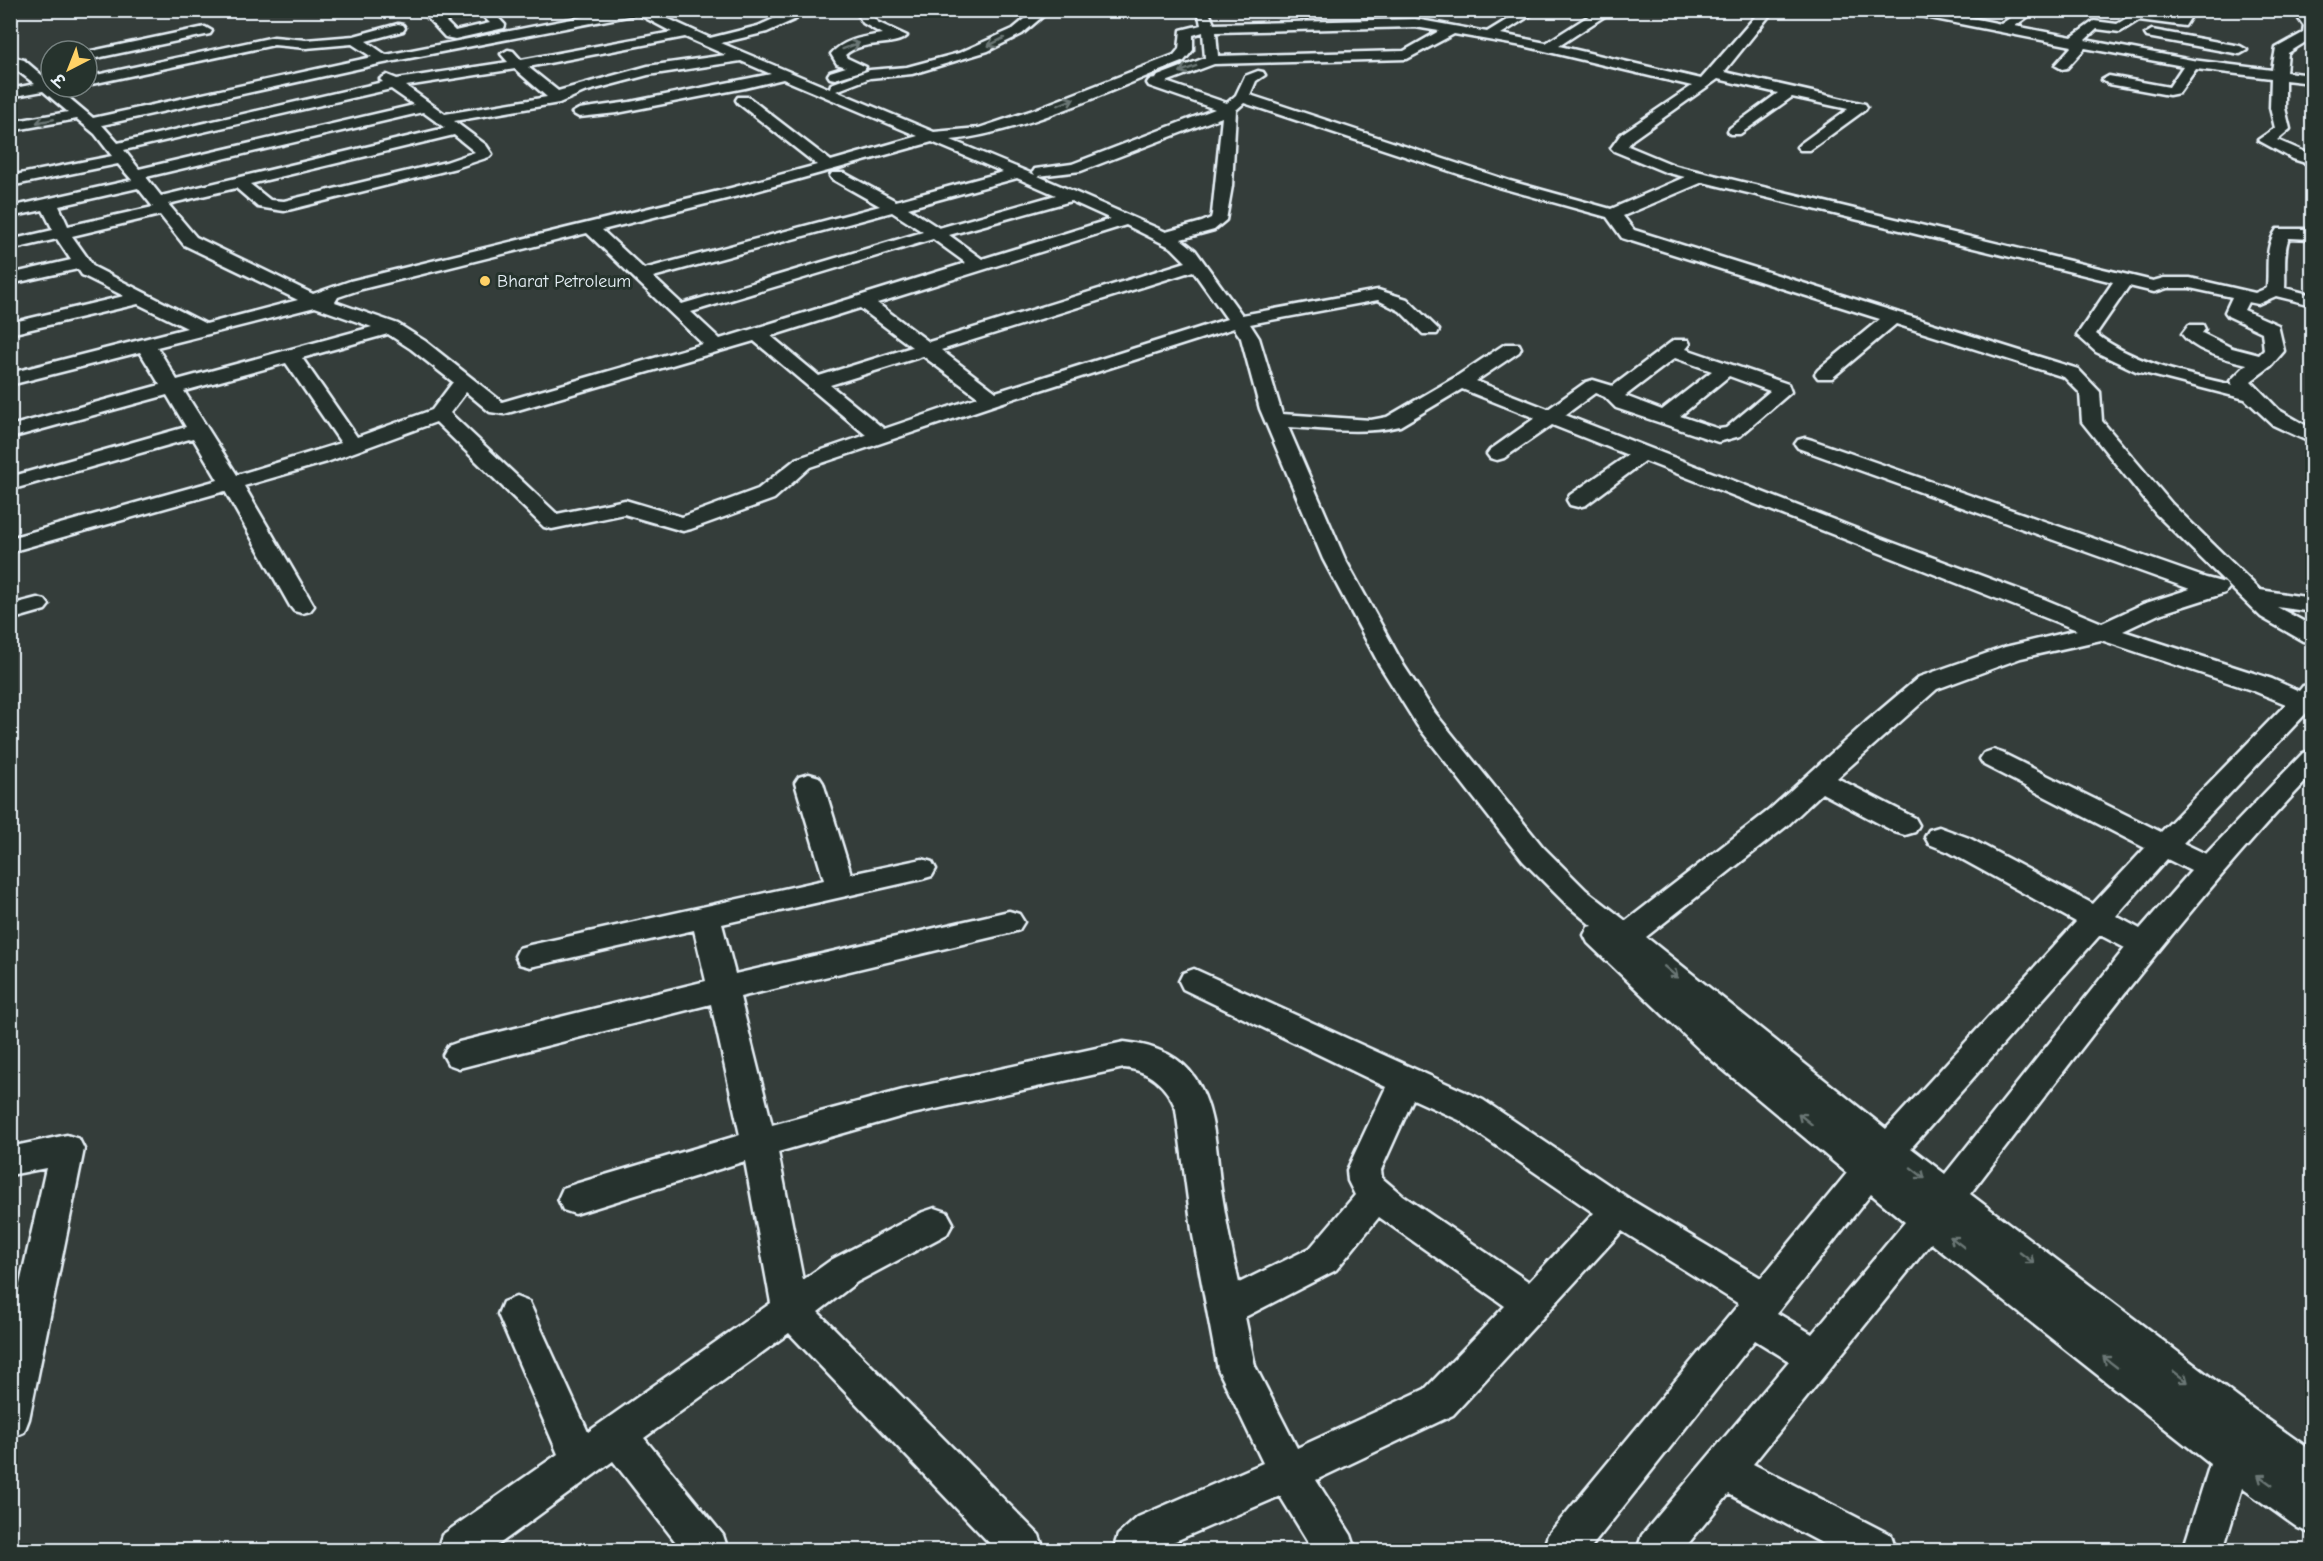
<svg xmlns="http://www.w3.org/2000/svg" width="2323" height="1561" font-family="'Comic Neue','Playpen Sans Deva',sans-serif">
  <style>
    .lines { fill: none; stroke-linecap: round; stroke-linejoin: round }
    .minor-casing { stroke: #e8f1f8; stroke-width: 5 }
    .minor { fill: #26332d; fill-rule: evenodd }
    .oneway { stroke: #6a7674 }
    .poi-dot { fill: #ffd166; stroke: #26332d; stroke-width: 2 }
    .labels { text-anchor: middle; dominant-baseline: central; stroke-width: 6; stroke-linejoin: round; paint-order: stroke }
    .far-poi-label { font-size: 18px; fill: #e8f1f8; stroke: #26332d; text-anchor: start }
  </style>
  <rect width="100%" height="100%" fill="#343d3a"/>
  <filter id="ink" filterUnits="userSpaceOnUse"><feTurbulence type="fractalNoise" baseFrequency=".0167" numOctaves="2"/><feDisplacementMap in="SourceGraphic" scale="12" xChannelSelector="R" yChannelSelector="G"/><feConvolveMatrix kernelMatrix="1 2 1 2 8 2 1 2 1" color-interpolation-filters="sRGB"/></filter>
  <g filter="url(#ink)">
    <g class="lines">
      <!-- minor casing -->
      <g class="minor-casing">
        <path id="minor" d="M477 10H491L505 25 504 28 455 39 445 37 424 14 425 11H435L455 31 490 23Z
          M618 10H649L710 38 758 26 780 16 770 10C780 10 791 8 797 16L796 19 767 32 721 43 830 89 831 84 870 70 907 67 959 53 1013 29 1036 10H1050L1022 34 988 51 912 74 870 78 836 91 934 132 979 128 1033 110 1174 55 1179 49 1181 30 1201 25 1198 10H1208L1214 24 1415 19 1487 32 1523 10H1539L1501 34 1546 43 1598 10H1614L1559 46 1701 79 1761 10H1774L1724 72 1865 104 1867 107 1865 110 1810 150H1800L1797 147 1800 144 1848 109 1792 97 1740 134H1730L1728 131 1730 128 1778 93 1718 79 1632 140 1628 146 1676 166 2153 281 2164 278H2190L2255 293 2267 288C2269 265 2264 248 2277 229H2312V239L2289 238C2283 250 2286 274 2285 288L2312 295V305L2276 296 2258 304 2248 302 2244 310 2278 325 2284 351 2271 366 2251 381 2279 410 2312 429V443L2273 425 2245 399 2136 371 2096 352 2077 335 2113 282 1703 182 1623 216 1634 230 2078 369 2100 392 2102 421 2172 504 2260 590 2312 598V612L2277 607 2312 626V643L2303 641 2261 617 2156 514 2082 422 2080 393 2064 377 1896 324 1832 378H1818L1815 374 1818 370 1880 319 1622 238 1607 217 1498 187 1244 103 1236 110 1232 186 1226 220 1214 230 1181 239 1195 250 1242 315 1378 290 1407 299 1439 330 1437 334H1423L1400 311 1378 300 1250 324 1259 338 1282 414 1371 420 1387 417 1454 378 1505 344H1519L1521 348 1519 352 1476 381 1548 409 1586 382 1593 380 1613 386 1674 340H1688L1690 344 1686 349 1788 384 1791 392 1740 436 1718 442 1616 408 1605 397 1595 393 1565 415 1875 536 2044 599 2102 623 2143 604 2190 589 1798 448 1795 444 1798 440 1805 438 1812 440 2206 578 2225 583 2229 588 2225 593 2159 614 2123 631 2272 679 2299 691 2303 686 2312 684V707L2183 843 2206 854 2303 753 2312 750V775C2188 905 2080 1050 1970 1194L2246 1404 2312 1451V1534L2298 1528 2242 1488 2223 1550H2183L2210 1464 1931 1243 1753 1464 1891 1535 1896 1550H1835L1729 1494 1683 1550H1637L1642 1535 1789 1361 1755 1340 1589 1550H1543L1548 1535 1739 1304 1622 1231 1453 1415 1316 1480 1351 1535 1356 1550H1313L1280 1496 1166 1545 1162 1550H1113L1118 1535 1138 1517 1263 1463 1218 1369 1192 1230 1176 1109C1167 1086 1149 1070 1124 1068L903 1116 778 1152 803 1280 831 1260 923 1212 935 1208 947 1212 953 1223 947 1234 857 1282 818 1312 1039 1535 1044 1550H996L789 1333 644 1438 723 1535 728 1550H682L613 1461 491 1550H437L442 1535 558 1454 498 1314 503 1302 516 1297 529 1302 588 1432 771 1303 745 1161 575 1214 563 1210 558 1199 563 1188 575 1184 740 1135 711 1004 459 1068 448 1064 443 1055 448 1046 459 1042 706 981 694 930 530 967 519 964 515 956 519 948 530 945 824 880 795 783 799 777 809 774 819 777 823 783 851 874 922 859 932 862 936 869 932 876 922 879 722 924 735 974 1009 911 1019 914 1024 922 1019 930 1009 933 740 997 772 1125 903 1090 1124 1042C1151 1045 1179 1054 1195 1078 1216 1109 1216 1153 1221 1189 1226 1220 1232 1252 1239 1283L1310 1248 1355 1195 1348 1181 1347 1170 1386 1087 1183 989 1179 981 1183 973 1194 969 1483 1100 1631 1200 1761 1278 1847 1173 1700 1050 1588 943 1584 935 1588 927 1592 926 1566 904 1523 861 1417 725 1380 666 1323 559 1260 409 1241 338 1234 328 1000 403 810 467 774 499 691 529 683 531 624 514 552 529 544 527 436 422 327 462 244 486 314 606 310 611 302 613 294 611 290 606 225 491 10 552V538L218 480 193 438 10 490V477L186 427 167 395 10 438V426L160 385 140 352 10 385V373L187 328 138 304 10 334V323L124 296 82 275 78 269 10 284V274L71 260 57 239 10 250V240L53 230 43 210 10 217V207L132 180 118 164 10 186V176L112 156 95 134 77 119 10 131V122L68 112 43 91 10 97V89L35 84 10 65V56L24 60 51 83V87H56L93 118 372 57 352 44 306 48 274 45 87 85V77L274 37 306 40 354 36 398 24 403 25 405 28 403 31 366 41 386 55ZM638 14 672 32 521 60 513 51 508 50 501 54 508 62 397 79 387 75 380 79 383 82 118 143 102 125 379 64ZM1415 27 1439 31 1404 51 1218 56 1216 32ZM1203 32 1205 58 1158 76 1156 79 1149 80 1147 83 1149 86 1215 109 1072 164 1035 169 1033 172 1035 175 951 140C1026 132 1113 89 1184 61L1193 50V35ZM1454 34 1528 47 1692 86 1621 134 1611 148 1614 151 1665 172 1685 177 1611 209 1510 181 1250 95 1256 81 1265 75 1263 72 1258 71 1245 76 1236 95 1227 103 1166 82 1214 64 1407 59ZM685 37 726 55 648 66 558 91 528 67ZM741 61 771 74 630 102 579 109 572 113 579 117 617 113 745 88 783 79 918 136 831 161 748 97H738L736 100 738 103 817 165 731 188 350 281 313 294 196 237 168 204 236 188 258 207 284 211 456 168 489 157 492 154 486 145 454 121 559 103 584 92 648 75ZM515 69 547 97 445 114 406 86ZM391 89 414 105 139 169 124 150ZM423 112 445 128 161 196 146 177ZM1222 117 1212 214 1211 218 1202 222 1166 232 1038 176 1081 171ZM454 135 475 152 446 162 284 201 270 200 250 184ZM932 142 1003 172 896 201 844 173H832L830 176 832 179 880 206 644 269 602 230 742 195ZM1017 178 1056 195 939 228 908 208ZM138 188 153 207 68 226 59 206ZM1071 201 1111 219 982 259 949 235ZM892 212 923 232 682 304 653 277ZM160 215 184 245 298 300 206 324 94 267 72 236ZM1126 225 1172 248 1186 262 929 342 877 303ZM587 233 703 344 502 402 425 341 398 324 335 302 338 297 362 289ZM933 239 966 263 720 339 691 312ZM1193 271 1227 319 996 392 941 350ZM2129 286 2154 292 2167 288H2190L2232 297 2225 312 2228 316 2262 332 2264 350 2259 355 2232 348 2202 333 2205 329 2203 325H2189L2182 334C2195 352 2227 359 2247 364L2230 381 2233 385C2185 374 2136 364 2096 334ZM315 307 372 327 177 380 157 347ZM860 308 912 347 819 376 771 336ZM388 334 411 349 453 382 432 410 357 437 302 358ZM754 341 866 435 796 459 758 489 682 517 625 500 557 514 450 413 466 392 490 412 504 414ZM923 356 978 397 884 429 830 385ZM1675 358 1712 371 1662 410 1625 396ZM286 363 341 443 237 475 184 391ZM1729 376 1770 391 1726 428 1719 429 1680 416ZM1462 389 1535 418 1490 450 1487 454 1490 458 1497 460 1504 458 1552 425 1628 455 1570 495 1567 500 1570 505 1578 507 1586 505 1645 461 2077 630 2005 647 1919 677 1866 722 1768 811 1626 921 1586 890 1543 847 1435 713 1404 666 1345 559 1288 427C1325 429 1363 435 1400 426ZM2101 640 2254 691 2286 704 2161 832 2002 753 1993 750 1984 753 1980 759 1984 765 2145 848 2093 904 1969 838 1939 827 1929 830 1925 837 1929 844 1949 852 2076 922 1886 1129 1646 937 1788 825 1822 793 1895 832 1905 835 1915 832 1919 825 1915 818 1837 778 1937 689 2021 658ZM2167 859 2191 871 2140 929 2116 916ZM2100 935 2125 948 1945 1174 1911 1148ZM1413 1099 1459 1120 1594 1213 1529 1282 1402 1195 1382 1178 1381 1170ZM1871 1194 1905 1222 1812 1334 1777 1313ZM1379 1217 1505 1306 1425 1389 1297 1448 1255 1366 1245 1317 1336 1270Z
          M855 10H868L877 22 907 36C893 48 863 39 845 55L847 58 866 67 864 70 835 79 830 78 828 75 830 72 846 67 837 64 831 54C844 39 864 37 882 34L863 23Z
          M1904 10H1933L2001 24 2022 10H2037L2015 26 2072 37 2094 21 2117 24 2137 12 2177 19 2182 10H2195L2185 26 2139 20 2120 32 2097 29 2085 40 2192 60 2272 70 2276 48 2303 33 2304 26 2299 19 2301 10H2312V38L2288 53 2286 72 2312 75V83L2285 80V108L2290 129 2277 140 2312 155V165L2293 159 2258 140 2275 128 2270 108 2271 78 2196 69 2179 93 2169 95 2109 84 2102 80 2109 76 2169 87 2183 66 2085 48 2067 68 2062 69 2055 65 2072 46 1910 14Z
          M205 27 212 31 210 34 87 60V52Z
          M2152 30 2240 46 2247 50 2240 54 2147 37 2145 34Z
          M37 598 45 600 49 605 45 610 10 620V605Z
          M67 1135 79 1139 84 1149 29 1419 24 1432 10 1438V1329L46 1168 10 1175V1147Z"/>
      </g>
      <!-- minor -->
      <use href="#minor" class="minor"/>
    </g>
    <!-- one-way arrows -->
    <defs><path id="oneway-shaft" d="M-6 0H5M1.5-3L5.5 0L1.5 3" fill="none" stroke-width="1.6" stroke-linecap="round" stroke-linejoin="round" transform="scale(1.5)"/></defs>
    <g class="oneway">
      <use href="#oneway-shaft" transform="translate(996 42) rotate(153)"/>
      <use href="#oneway-shaft" transform="translate(851 46) rotate(-20)"/>
      <use href="#oneway-shaft" transform="translate(1188 69) rotate(160)"/>
      <use href="#oneway-shaft" transform="translate(1066 102) rotate(-22)"/>
      <use href="#oneway-shaft" transform="translate(45 121) rotate(169)"/>
      <use href="#oneway-shaft" transform="translate(1671 972) rotate(40)"/>
      <use href="#oneway-shaft" transform="translate(1805 1119) rotate(-141)"/>
      <use href="#oneway-shaft" transform="translate(1918 1173) rotate(38)"/>
      <use href="#oneway-shaft" transform="translate(1957 1242) rotate(-142)"/>
      <use href="#oneway-shaft" transform="translate(2027 1258) rotate(38)"/>
      <use href="#oneway-shaft" transform="translate(2110 1362) rotate(-142)"/>
      <use href="#oneway-shaft" transform="translate(2181 1377) rotate(38)"/>
      <use href="#oneway-shaft" transform="translate(2265 1480) rotate(-144)"/>
    </g>
  </g>
  <!-- markers -->
  <circle class="poi-dot" cx="485" cy="281" r="6"/>
  <g class="labels">
    <!-- far-poi labels -->
    <g class="far-poi-label">
      <text x="497" y="281">Bharat Petroleum</text>
    </g>
  </g>
  <!-- margin -->
  <rect width="2323" height="1561" fill="none" stroke="#26332d" stroke-width="36"/>
  <rect x="18" y="18" width="2287" height="1525" fill="none" stroke="#e8f1f8" stroke-width="2" filter="url(#ink)"/>
  <!-- north arrow -->
  <g transform="translate(69 69) rotate(222)"><circle r="28" fill="#26332d" stroke="#747f7e" stroke-width="1.5"/>
  <path d="M0-4.5L10 22L0 15L-10 22Z" fill="#ffd166"/>
  <text y="-9" font-size="16" font-weight="bold" text-anchor="middle" fill="#e8f1f8">उ</text>
  </g>
</svg>
